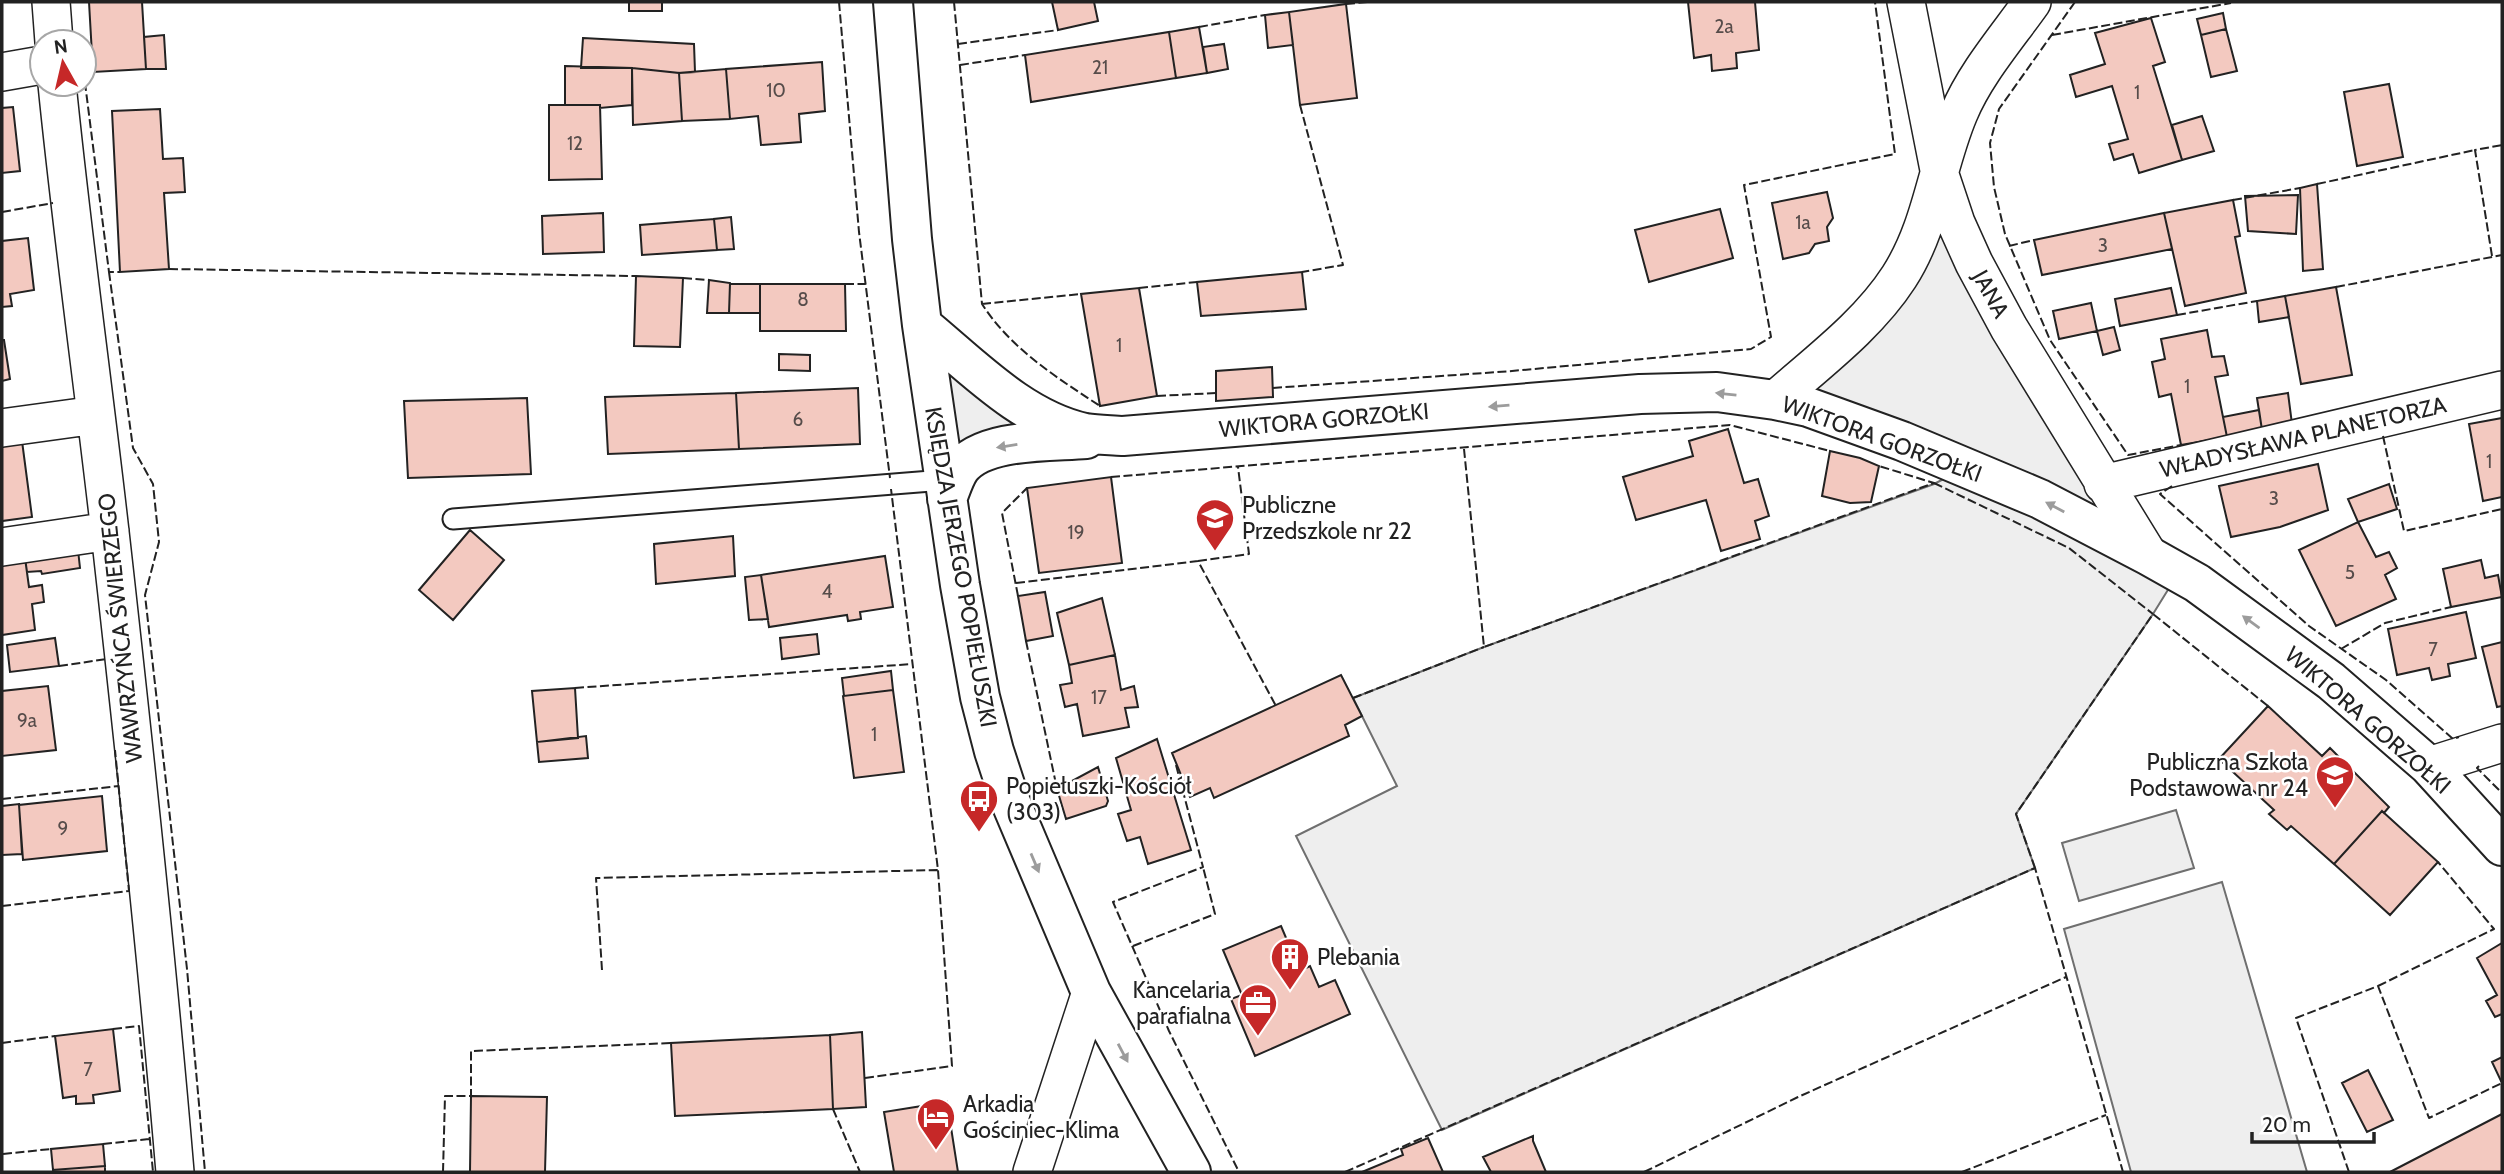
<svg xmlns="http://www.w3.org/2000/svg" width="2504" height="1174" font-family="Cabin,sans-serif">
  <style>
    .green { fill: #eee; stroke: #6f6f6f; stroke-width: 2 }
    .building { fill: #f3c9c0; stroke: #222; stroke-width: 2 }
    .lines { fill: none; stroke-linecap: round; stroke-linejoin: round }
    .lane-casing { stroke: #222; stroke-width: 23 }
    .street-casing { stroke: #222; stroke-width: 40 }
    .secondary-casing { stroke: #222; stroke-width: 42 }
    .lane { stroke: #fff; stroke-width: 19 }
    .street { stroke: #fff; stroke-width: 37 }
    .secondary { stroke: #fff; stroke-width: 38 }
    .fence { stroke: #222; stroke-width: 2; stroke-dasharray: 9 3.5; stroke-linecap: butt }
    .oneway { fill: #9c9c9c }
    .labels { text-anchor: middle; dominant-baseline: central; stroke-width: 5; stroke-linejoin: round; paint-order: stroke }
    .number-label { font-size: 19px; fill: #564c4a }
    .street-label { font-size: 23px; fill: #222; stroke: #fff }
    .poi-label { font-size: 23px; fill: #222; stroke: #fff; text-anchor: start }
  </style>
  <rect width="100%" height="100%" fill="#fff"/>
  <!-- green -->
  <path class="green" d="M1956 223 2179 572 2153 614 2016 814 2035 868 1442 1130 1296 836 1397 786 1353 698 1484 647 1934 484 1965 468 1775 400 1917 245Z
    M922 325 1054 423 961 467Z
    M2176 810 2194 868 2079 901 2062 843Z
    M2222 882 2307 1172H2131L2064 929Z"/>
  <!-- building -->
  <path class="building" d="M89 2H142L146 69 93 72Z
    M629 2H662V11H629Z
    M1052 2H1094L1098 21 1058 30Z
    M1688 2H1755L1759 50 1736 53 1737 68 1712 71 1711 55 1694 58Z
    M1346 4 1357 98 1300 105 1289 12Z
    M1289 12 1293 45 1268 48 1265 15Z
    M2223 13 2226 29 2201 35 2197 19Z
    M2151 18 2165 62 2153 66 2182 160 2139 173 2133 154 2114 160 2109 144 2128 139 2112 86 2076 97 2070 75 2105 64 2095 33Z
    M1199 27 1207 73 1176 78 1169 32Z
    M2226 29 2237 71 2211 77 2201 35Z
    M1169 32 1176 78 1031 102 1025 55Z
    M164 35 166 69H146L144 37Z
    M583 38 694 44 695 72 679 73 632 68H581Z
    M1224 44 1228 69 1207 73 1203 47Z
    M822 62 825 111 799 114 801 142 761 145 758 116 730 119 726 69Z
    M565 66 632 68V105L600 108V105H565Z
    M632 68 679 73 682 121 633 125Z
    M726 69 730 119 682 121 679 73Z
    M2389 84 2403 157 2357 166 2344 92Z
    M549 105H600L602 179 549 180Z
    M13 107 20 171 2 173V108Z
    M160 109 163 159 183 158 185 192 164 193 169 269 120 272 112 111Z
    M2202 116 2214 151 2182 160 2172 125Z
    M2317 184 2323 269 2303 271 2300 188Z
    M1827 192 1833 218 1827 227 1829 241 1815 244 1809 253 1783 259 1772 203Z
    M2298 195 2296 234 2248 231 2245 196Z
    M2233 200 2240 236 2235 237 2246 293 2185 306 2164 213Z
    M1720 209 1733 258 1649 282 1635 230Z
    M603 213 604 252 543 254 542 216Z
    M2164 213 2172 249 2042 275 2034 240Z
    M731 217 734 249 717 250 714 219Z
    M714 219 717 250 642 255 640 225Z
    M28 238 34 290 10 294 12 306 2 307V241Z
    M1302 272 1306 309 1201 316 1197 282Z
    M636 276 683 278 680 347 634 346Z
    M709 280 730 283 729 313H707Z
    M730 284H760V313H729Z
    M760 284H845L846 331H760Z
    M2336 287 2352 375 2301 384 2285 296Z
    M1139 288 1157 396 1100 406 1081 294Z
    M2171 288 2177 315 2120 326 2115 299Z
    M2285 296 2289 317 2259 322 2257 301Z
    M2091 303 2097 331 2059 339 2053 311Z
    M2114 327 2120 350 2103 355 2097 331Z
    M2207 330 2212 357 2224 356 2228 375 2215 377 2227 437 2181 445 2171 394 2159 397 2152 362 2165 359 2161 339Z
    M2 340H4L10 379 2 381Z
    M779 354 810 355V371L779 370Z
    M1272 367 1273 397 1216 401V371Z
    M858 388 860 444 739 449 736 393Z
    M736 393 739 449 608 454 605 397Z
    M2288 393 2292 424 2262 430 2257 398Z
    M527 398 531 474 408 478 404 401Z
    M2259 410 2262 430 2227 437 2223 417Z
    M2502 418V497L2483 501 2469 424Z
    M1728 429 1744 483 1758 479 1769 516 1755 521 1760 539 1721 551 1706 500 1636 520 1623 477 1693 456 1689 441Z
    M22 441 32 517 2 521V443Z
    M1830 451 1860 458 1879 466 1871 502 1850 503 1822 496Z
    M2318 464 2328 510 2280 527 2231 537 2219 486Z
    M1111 477 1122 563 1039 573 1027 488Z
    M2389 484 2397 509 2358 522 2348 499Z
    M2358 522 2376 557 2389 552 2397 568 2385 575 2396 599 2336 626 2299 550Z
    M470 530 504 560 453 620 419 590Z
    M733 536 735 576 656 584 654 544Z
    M78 550 80 568 42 574 41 571 27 572 25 558Z
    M885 556 893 607 860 612 861 619 848 621 847 615 769 627 761 575Z
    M25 558 29 587 42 585 44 602 32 604 35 630 2 635V561Z
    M2481 560 2485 578 2498 575 2502 597 2451 607 2443 569Z
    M761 575 768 619 749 620 745 577Z
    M1045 592 1053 636 1026 641 1018 596Z
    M1102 598 1115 655 1069 665 1057 613Z
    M2466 612 2476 658 2448 664 2450 676 2432 680 2429 668 2397 675 2388 629Z
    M817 634 819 654 782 659 780 638Z
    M55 638 59 666 10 672 7 645Z
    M2502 642V706L2497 707 2482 647Z
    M1115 655 1121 690 1134 686 1138 707 1125 708 1129 727 1083 736 1077 704 1065 707 1060 685 1072 683 1069 665Z
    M891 671 893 690 844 696 842 678Z
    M1341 675 1362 716 1345 725 1349 736 1214 798 1210 788 1190 797 1172 753Z
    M48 686 56 750 2 756V691Z
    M575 688 578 738 537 742 532 691Z
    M893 690 904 772 854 778 843 696Z
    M2268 706 2322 756 2330 748 2389 807 2384 813 2382 811 2334 864 2291 826 2287 830 2269 814 2274 810 2219 759Z
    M586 736 588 758 539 762 537 742Z
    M1157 739 1191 850 1148 864 1140 837 1127 841 1118 814 1131 810 1116 758Z
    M1098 767 1108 801 1106 806 1066 819 1057 789Z
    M102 796 107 851 23 860 19 805Z
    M19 804 22 854 2 855V806Z
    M2382 811 2438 862 2390 915 2334 864Z
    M1281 926 1300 971 1310 966 1319 987 1335 980 1350 1014 1255 1056 1231 999 1242 995 1223 950Z
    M2502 943V1014L2495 1017 2486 1001 2497 995 2477 958Z
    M113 1029 120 1091 93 1095 94 1103 76 1104V1096L63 1098 55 1036Z
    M862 1032 866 1107 833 1109 830 1035Z
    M830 1035 833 1109 675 1116 671 1043Z
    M2502 1057V1081H2501L2492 1062Z
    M2368 1070 2393 1120 2367 1132 2342 1083Z
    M471 1096 547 1097 545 1172H470Z
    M947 1102 958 1172H894L884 1112Z
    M2502 1114V1172H2390Z
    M1533 1136V1141L1546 1172H1491L1483 1157Z
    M1428 1138 1443 1172H1362L1403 1155 1401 1149Z
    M103 1144 105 1166 53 1170 51 1149Z
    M105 1166V1172H53V1170Z"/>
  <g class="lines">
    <!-- lane casing -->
    <g class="lane-casing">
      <path id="lane" d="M453 519 944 480"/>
    </g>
    <!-- street casing -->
    <g class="street-casing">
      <path id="street" d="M51 2 54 42
        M1906 2 1940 175 1956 223 1974 263 2009 328 2149 556
        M2 72 42 65
        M57 84C72 234 93 383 110 532 134 745 157 958 175 1172
        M1775 400C1818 362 1868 325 1899 277 1932 226 1936 167 1959 113 1975 74 2008 36 2032 2
        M2 428 96 415
        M2103 484 2502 390
        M2 547 110 531
        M2429 766 2502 743
        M1032 1172 1091 992"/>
    </g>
    <!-- secondary casing -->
    <g class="secondary-casing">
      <path id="secondary" d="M893 2 912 239 922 325 960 585 980 697 994 751 1011 803 1091 992 1191 1172
        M922 325C971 365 1021 419 1085 433 1097 435 1111 435 1123 436L1640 394 1717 392 1775 400 1808 407 1902 441 2040 499 2149 556 2197 583 2331 681 2429 766 2502 846
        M947 499C951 489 954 478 960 469 983 438 1051 442 1086 439"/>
    </g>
    <!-- lane -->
    <use href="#lane" class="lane"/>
    <!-- street -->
    <use href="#street" class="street"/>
    <!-- secondary -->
    <use href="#secondary" class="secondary"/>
    <!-- fence -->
    <path class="fence" d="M839 2 859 232 890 478
      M954 2 982 304C1011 349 1056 377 1100 406
      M2075 2 1999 109 1990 143 1994 187 2005 234 2050 340 2128 455 2181 445
      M1346 4 1368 2
      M1199 27 1265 15
      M2052 35 2231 3
      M958 44 1058 30
      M960 65 1025 55
      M93 72 85 83 109 272H120
      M1300 105 1343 265 1302 272
      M2317 184 2475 150
      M2233 200 2300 188
      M2 212 53 203
      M2009 246 2034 240
      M2492 256 2475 150 2502 145
      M169 269 636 276
      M109 272 133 448 153 484 159 542 145 595 187 969 205 1172
      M683 278 709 280
      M845 284H866
      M2336 287 2502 255
      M1139 288 1197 282
      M982 304 1081 294
      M2177 315 2257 301
      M1273 388 1512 371 1751 349 1771 337 1744 185 1895 154 1875 2
      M1157 396 1216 393
      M2383 436 2404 531 2502 509
      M1464 449 1484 647 1934 483 1879 466
      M1111 477 1730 425 1830 451
      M1934 483 2069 548 2153 614
      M2172 486 2160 494 2309 626 2386 680 2453 739 2459 737
      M1198 561 1249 554 1238 467
      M1016 583 1198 561 1276 706
      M1018 596 1002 513 1027 488
      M1026 641 1057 789
      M2341 649 2385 623 2451 607
      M59 666 107 659
      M575 688 912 664
      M1353 698 1484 647
      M1176 765 1203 867 1113 902 1169 1031 1239 1172
      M2479 766 2477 768 2502 793
      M2 799 119 786
      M2035 868 2016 814 2153 614 2268 706
      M2 906 129 891 115 750
      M1133 946 1215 914 1203 867
      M602 970 596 878 938 870
      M2378 986 2494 929 2438 862
      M113 1029 139 1026 153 1172
      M2 1043 55 1036
      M865 1078 952 1066 938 870 891 489
      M833 1109 860 1172
      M103 1144 149 1139
      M3 1154 51 1149
      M443 1172 445 1096H471V1051L671 1043
      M1345 1172 2035 868 2123 1172
      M1644 1172 1798 1097 2066 977
      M1962 1172 2106 1115
      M2349 1172 2296 1018 2378 986 2429 1118 2502 1083"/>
  </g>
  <!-- one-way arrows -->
  <defs><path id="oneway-solid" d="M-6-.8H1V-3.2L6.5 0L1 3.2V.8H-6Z" transform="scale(1.75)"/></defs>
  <g class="oneway">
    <use href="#oneway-solid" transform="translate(1726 394) rotate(-174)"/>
    <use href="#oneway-solid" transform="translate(1499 406) rotate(175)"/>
    <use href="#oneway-solid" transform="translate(1007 446) rotate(171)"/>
    <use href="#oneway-solid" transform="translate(2055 507) rotate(-152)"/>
    <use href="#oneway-solid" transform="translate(2251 622) rotate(-144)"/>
    <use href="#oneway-solid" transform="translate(1035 863) rotate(67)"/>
    <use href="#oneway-solid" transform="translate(1123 1053) rotate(62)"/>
  </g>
  <!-- icons -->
  <defs>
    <g id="school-pin" transform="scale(2.0125)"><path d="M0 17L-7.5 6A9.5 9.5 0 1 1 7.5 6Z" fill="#c62828" stroke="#fff"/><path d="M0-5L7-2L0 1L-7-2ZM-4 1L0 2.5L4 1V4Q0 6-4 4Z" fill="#fff"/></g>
    <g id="bus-pin" transform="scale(2.0125)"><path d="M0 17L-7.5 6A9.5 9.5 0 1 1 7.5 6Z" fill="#c62828" stroke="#fff"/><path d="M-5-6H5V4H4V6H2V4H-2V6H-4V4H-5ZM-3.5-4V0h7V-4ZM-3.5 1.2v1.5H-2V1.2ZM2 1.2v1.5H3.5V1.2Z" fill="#fff"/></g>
    <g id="building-pin" transform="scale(2.0125)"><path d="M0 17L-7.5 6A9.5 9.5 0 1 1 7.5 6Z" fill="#c62828" stroke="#fff"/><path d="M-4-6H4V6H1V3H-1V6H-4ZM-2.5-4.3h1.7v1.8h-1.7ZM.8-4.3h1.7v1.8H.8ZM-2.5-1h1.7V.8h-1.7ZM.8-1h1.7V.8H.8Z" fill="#fff"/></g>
    <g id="office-pin" transform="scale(2.0125)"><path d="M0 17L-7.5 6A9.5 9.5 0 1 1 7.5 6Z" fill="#c62828" stroke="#fff"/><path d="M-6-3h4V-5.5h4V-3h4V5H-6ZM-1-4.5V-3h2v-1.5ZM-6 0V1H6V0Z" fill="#fff"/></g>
    <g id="hotel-pin" transform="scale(2.0125)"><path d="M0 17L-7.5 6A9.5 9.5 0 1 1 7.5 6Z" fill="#c62828" stroke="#fff"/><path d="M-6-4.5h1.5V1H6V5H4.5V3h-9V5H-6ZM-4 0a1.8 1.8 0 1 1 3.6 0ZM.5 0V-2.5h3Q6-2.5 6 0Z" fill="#fff"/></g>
  </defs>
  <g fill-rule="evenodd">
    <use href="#school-pin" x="1215" y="518"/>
    <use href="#school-pin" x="2335" y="775"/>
    <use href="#bus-pin" x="979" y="799"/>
    <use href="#building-pin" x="1290" y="957"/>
    <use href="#office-pin" x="1258" y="1003"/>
    <use href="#hotel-pin" x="936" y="1117"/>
  </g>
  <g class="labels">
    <!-- number labels -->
    <g class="number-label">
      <text x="1724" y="26">2a</text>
      <text x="1100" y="67">21</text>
      <text x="776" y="90">10</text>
      <text x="2137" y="92">1</text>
      <text x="575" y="143">12</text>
      <text x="1803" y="222">1a</text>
      <text x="2103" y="245">3</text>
      <text x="803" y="299">8</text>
      <text x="1119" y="345">1</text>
      <text x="2187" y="386">1</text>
      <text x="798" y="419">6</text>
      <text x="2489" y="461">1</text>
      <text x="2274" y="498">3</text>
      <text x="1076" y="532">19</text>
      <text x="2350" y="572">5</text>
      <text x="827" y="591">4</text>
      <text x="2433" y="649">7</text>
      <text x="1099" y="697">17</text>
      <text x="27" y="720">9a</text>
      <text x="874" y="734">1</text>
      <text x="63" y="828">9</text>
      <text x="88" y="1069">7</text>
    </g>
    <!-- street labels -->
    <g class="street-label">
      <text transform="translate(1991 294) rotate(61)">JANA</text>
      <text transform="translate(1324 420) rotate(-5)">WIKTORA GORZOŁKI</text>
      <text transform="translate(2303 437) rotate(-13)">WŁADYSŁAWA PLANETORZA</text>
      <text transform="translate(1882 439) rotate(20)">WIKTORA GORZOŁKI</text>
      <text transform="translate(961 567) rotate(80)">KSIĘDZA JERZEGO POPIEŁUSZKI</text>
      <text transform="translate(120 628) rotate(-96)">WAWRZYŃCA ŚWIERZEGO</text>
      <text transform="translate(2368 720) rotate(41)">WIKTORA GORZOŁKI</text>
    </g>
    <!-- poi labels -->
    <g class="poi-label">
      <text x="1242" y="505">Publiczne<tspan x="1242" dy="26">Przedszkole nr 22</tspan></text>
      <text x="2308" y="762" text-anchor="end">Publiczna Szkoła<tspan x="2308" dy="26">Podstawowa nr 24</tspan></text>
      <text x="1006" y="786">Popiełuszki-Kościół<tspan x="1006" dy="26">(303)</tspan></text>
      <text x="1317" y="957">Plebania</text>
      <text x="1231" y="990" text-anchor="end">Kancelaria<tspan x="1231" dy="26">parafialna</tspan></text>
      <text x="963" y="1104">Arkadia<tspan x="963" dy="26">Gościniec-Klima</tspan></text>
    </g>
  </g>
  <!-- border -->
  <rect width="2504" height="1174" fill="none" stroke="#222222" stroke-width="7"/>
  <!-- north arrow -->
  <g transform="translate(63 63) rotate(352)"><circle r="33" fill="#ffffff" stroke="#a7a7a7" stroke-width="2"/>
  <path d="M0-5L12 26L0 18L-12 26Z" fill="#c62828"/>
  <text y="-10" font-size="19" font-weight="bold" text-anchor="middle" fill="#222222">N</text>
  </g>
  <!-- scale -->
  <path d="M2252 1132v10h122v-10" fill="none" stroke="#222222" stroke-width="3.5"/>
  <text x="2262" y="1132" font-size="21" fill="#222222" stroke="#ffffff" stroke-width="5" paint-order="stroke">20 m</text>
</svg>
